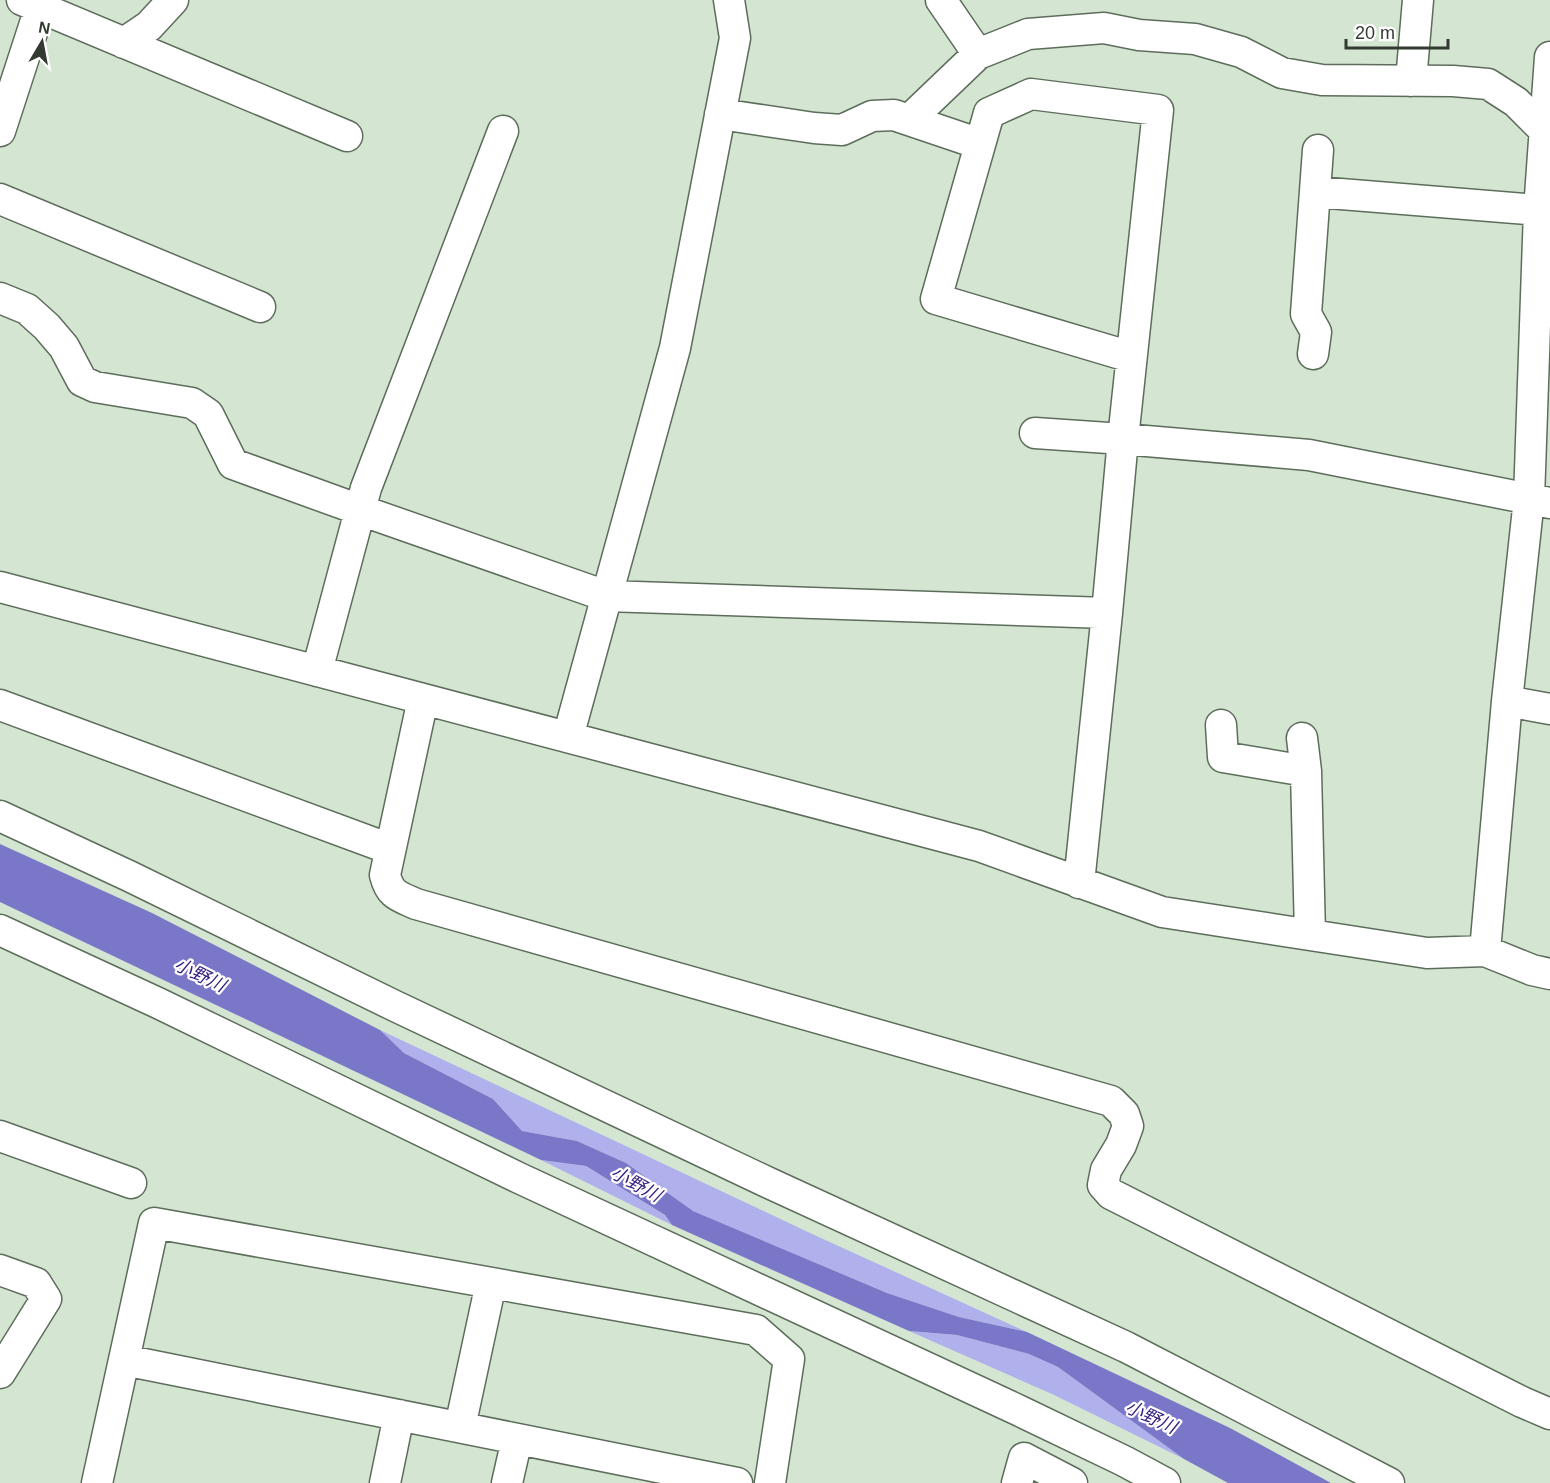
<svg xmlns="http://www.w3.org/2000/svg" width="1550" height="1483" font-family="Arial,'Noto Sans JP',sans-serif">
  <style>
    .green { fill: #b0b0ec }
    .water { fill: #7b77c8 }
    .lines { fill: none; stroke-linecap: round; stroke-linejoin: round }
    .street-casing { stroke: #5d6d5b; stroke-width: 33 }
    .street { stroke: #fff; stroke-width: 30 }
    .labels { text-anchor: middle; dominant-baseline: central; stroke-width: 4.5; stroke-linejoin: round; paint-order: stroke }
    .water-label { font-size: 18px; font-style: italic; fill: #362282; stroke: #fff }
  </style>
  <rect width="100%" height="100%" fill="#d4e6d1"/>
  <!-- green -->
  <path class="green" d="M380 1030 810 1233 1027 1332 959 1317 887 1293 693 1211 626 1163 577 1141 522 1131 493 1099 404 1053Z
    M541 1160 586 1166 665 1215 672 1225Z
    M909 1331 957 1335 1029 1354 1058 1367 1184 1459 1052 1394Z"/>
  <!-- water -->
  <path class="water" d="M0 844 152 913 380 1030 404 1053 493 1099 522 1131 577 1141 626 1163 693 1211 887 1293 959 1317 1027 1332 1230 1428 1331 1483H1228L1184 1459 1058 1367 1029 1354 957 1335 909 1331 672 1225 665 1215 586 1166 541 1160 0 902Z"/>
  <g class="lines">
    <!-- street casing -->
    <g class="street-casing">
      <path id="street" d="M22 0 347 136
        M941 0 978 54
        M124 43 149 26 173 0
        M1411 81 1418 0
        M720 114 814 128 842 130 872 116 894 115 980 144
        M909 120 978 54 1028 34 1104 28 1139 35 1195 39 1241 52 1282 73 1322 80 1453 81 1488 84 1516 102 1544 130
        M0 131 40 8
        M1316 192 1539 210
        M0 199 260 307
        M0 298 27 309 47 327 64 347 82 381 95 387 192 403 208 414 233 464 360 510 606 596 1107 613 1123 439 1309 455 1550 503
        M1313 354 1316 332 1306 314 1318 150
        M1035 433 1123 439 1158 110 1031 94 989 113 936 299 1131 357
        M0 587 979 846 1162 912 1427 953 1485 951 1532 970 1550 974
        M317 671 366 488 503 131
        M423 699 385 875C390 895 398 896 416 904L1111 1101 1124 1114 1128 1126 1121 1145 1106 1170 1103 1185 1111 1194 1522 1402 1550 1414
        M1507 701 1550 709
        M0 705 390 849
        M1221 725 1223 757 1306 771
        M568 737 675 348 735 38 729 0
        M1302 738 1306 771 1310 935
        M0 816 129 876 395 1006 769 1183 1126 1347 1389 1483
        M1079 883 1107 613
        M0 930 158 1003 519 1178 1020 1411 1124 1461 1165 1483
        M1485 951 1507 701 1529 499 1539 210 1550 57
        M0 1136 131 1183
        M0 1270 36 1283 46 1299 0 1373
        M124 1360 737 1483
        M460 1427 491 1283
        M97 1483 154 1223 756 1330 789 1359 770 1483
        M385 1483 399 1415
        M507 1483 517 1439
        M1017 1483 1024 1458 1072 1483"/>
    </g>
    <!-- street -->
    <use href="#street" class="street"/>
  </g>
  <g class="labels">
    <!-- water labels -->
    <g class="water-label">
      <text transform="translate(200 975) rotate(26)">小野川</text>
      <text transform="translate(636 1184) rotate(29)">小野川</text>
      <text transform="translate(1151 1417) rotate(25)">小野川</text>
    </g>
  </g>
  <!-- north arrow -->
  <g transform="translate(42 42) rotate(10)" stroke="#ffffff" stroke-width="4.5" paint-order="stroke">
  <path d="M0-4.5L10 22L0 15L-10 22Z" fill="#333a32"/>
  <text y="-9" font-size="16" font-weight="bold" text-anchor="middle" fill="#333a32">N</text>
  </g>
  <!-- scale -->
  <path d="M1346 39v9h102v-9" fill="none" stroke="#333a32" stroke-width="3"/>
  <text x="1355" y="39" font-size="18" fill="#333a32" stroke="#ffffff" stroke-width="4.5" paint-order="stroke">20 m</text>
</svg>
